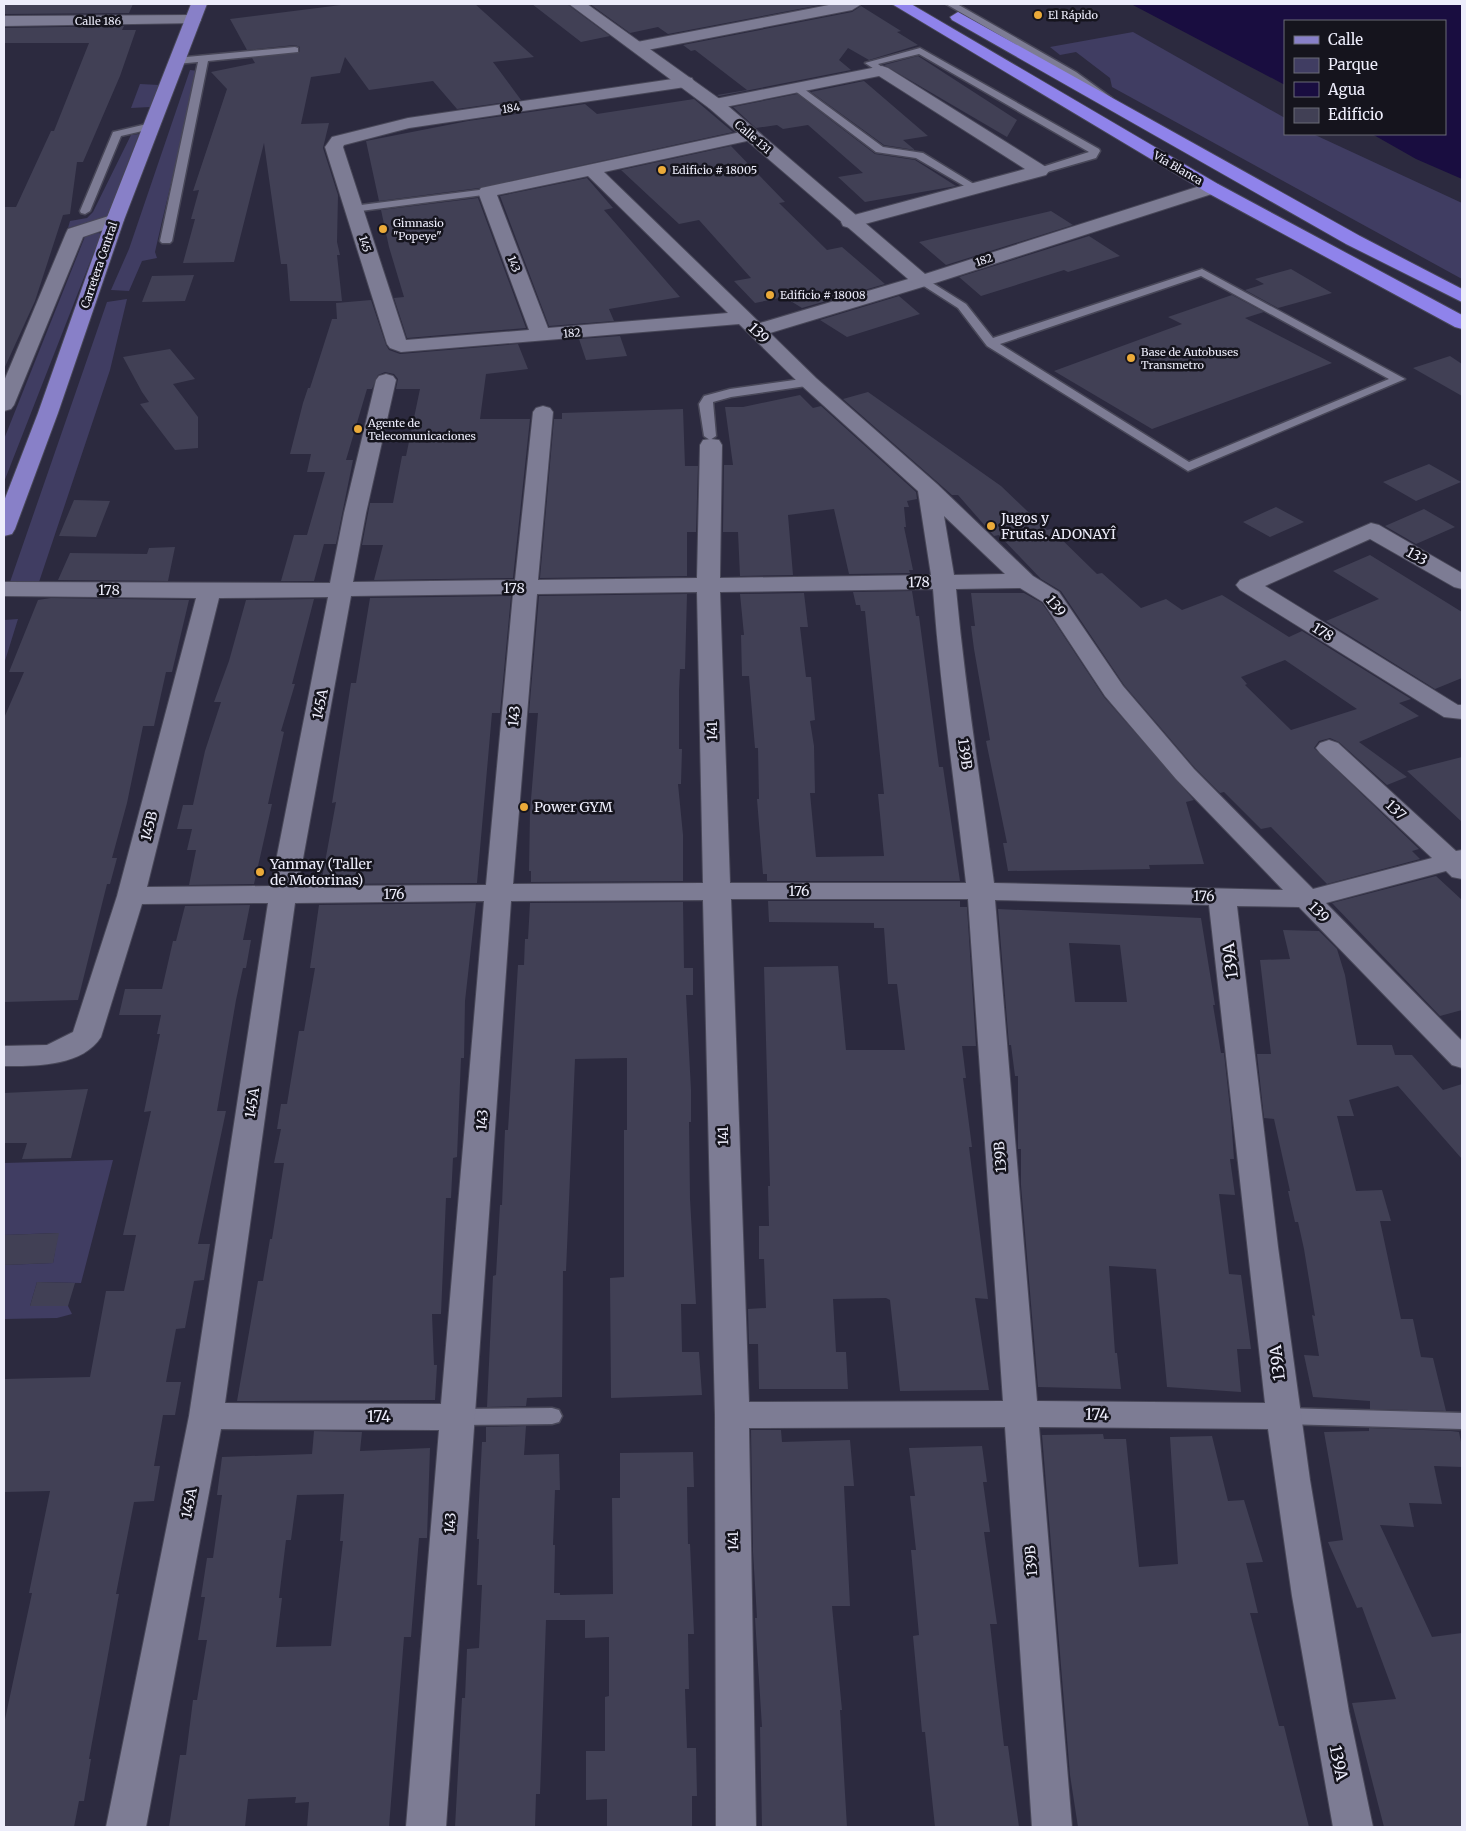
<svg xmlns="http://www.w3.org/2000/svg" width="1466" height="1831" font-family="Merriweather,serif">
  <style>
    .green { fill: #403d62 }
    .water { fill: #190d40 }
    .building { fill: #414055; fill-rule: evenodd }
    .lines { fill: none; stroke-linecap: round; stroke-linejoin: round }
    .lane-casing { stroke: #484758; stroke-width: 3 }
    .street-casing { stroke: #484758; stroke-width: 2 }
    .secondary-casing { stroke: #484758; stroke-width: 2 }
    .primary-casing { stroke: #484758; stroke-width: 2 }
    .highway-casing { stroke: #484758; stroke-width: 2 }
    .lane { fill: #7d7c94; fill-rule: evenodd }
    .street { fill: #7d7c94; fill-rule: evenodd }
    .secondary { fill: #7d7c94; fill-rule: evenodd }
    .primary { fill: #8880c8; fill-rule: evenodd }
    .highway { fill: #8f83eb; fill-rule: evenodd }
    .poi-dot { fill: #ebaa39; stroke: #15141d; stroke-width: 2 }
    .labels { text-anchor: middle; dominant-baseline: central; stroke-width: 5; stroke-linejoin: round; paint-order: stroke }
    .far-poi-label { font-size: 11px; fill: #ededfb; stroke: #15141d; text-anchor: start }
    .far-street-label { font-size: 11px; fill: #ededfb; stroke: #15141d }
    .street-label { font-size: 14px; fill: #ededfb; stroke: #15141d }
    .poi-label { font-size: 14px; fill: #ededfb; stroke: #15141d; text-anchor: start }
    .near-street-label { font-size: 16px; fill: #ededfb; stroke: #15141d }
  </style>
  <rect width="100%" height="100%" fill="#2c2a3f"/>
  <!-- green -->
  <path class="green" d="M1133 32 1285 118V134H1313L1462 203V279L1112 87 1110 78 1076 52 1060 55 1050 47Z
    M190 70 198 71 162 221 155 252 157 258 142 261 129 291 111 290 129 249Z
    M140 84 159 85 150 107 131 108Z
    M139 134 107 217 68 228 70 221 87 218 93 212 131 135Z
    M99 233 101 234 4 482V439L86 234Z
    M127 299 110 370 39 582H10L107 302Z
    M18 619 4 664V620Z
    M113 1160 81 1283 37 1282 30 1306H68L72 1314 57 1318 4 1319V1265L53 1263 58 1233 4 1235V1163Z"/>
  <!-- water -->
  <path class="water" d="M1131 4H1462V179L1416 159 1372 134H1445V21H1285V85Z"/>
  <!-- building -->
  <path class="building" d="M4 4H133L129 13 4 14Z
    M349 4H475L534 57 493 62 521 100 457 109 433 81 369 90 345 57 340 73 311 77 301 124 329 123 323 148 338 195 337 242 340 255H337L342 301H290L287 264H281L264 143 234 262 183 263 195 219H191L199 190 193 191 227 89 211 72 255 63 252 58 300 52V47L295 45 247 50 230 19Z
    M532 4H567L610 36 581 42Z
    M590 4H825L668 34 658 27 630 33Z
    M861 6 901 31 897 32 918 45 869 60 848 48 839 60 851 70 719 96 717 95 747 90 695 50 691 51 683 45 852 12Z
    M124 26 122 30H136L120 76 83 162H77L70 214 63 215 35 301 4 369V207H16L51 131H54L89 43H4V28Z
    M918 56 1017 120 1007 137 884 65Z
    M864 81 928 136 903 140 915 150 884 145 811 92Z
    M797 94 875 154 915 160 956 186 865 202 838 177 863 173 808 125 783 129 777 125 756 128 733 107Z
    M694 99 733 132 479 188 379 201 366 141 468 121 585 104 597 114Z
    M731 146 785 202 779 203 827 250 842 247 885 284 802 308 784 297 755 303 734 281 751 278 699 220 679 224 621 170Z
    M587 178 613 208 604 210 680 297 609 309 614 321 549 326 500 196Z
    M478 198 526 328 407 338 394 298 404 297 389 247 381 210Z
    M1051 211 1073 225 946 265 919 242Z
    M1089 236 1120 256 1068 272 1064 270 981 296 959 277Z
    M1291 269 1332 293 1278 308 1245 290 1264 284 1255 279Z
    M194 275 185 301 142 302 152 276Z
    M1232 295 1264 312 1245 318 1332 363 1152 429 1054 371 1182 324 1168 317Z
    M899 296 920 314 847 337 820 320Z
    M371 300 386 345 389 350 400 354 518 344 528 369 486 374 480 419H530L513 578 374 580 383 545H362L370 503H393L402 456H406L420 389H396L398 379 394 374 385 372 378 375 372 389H367L346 460H353L336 544H324L314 581H281L294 535H307L325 472H307L311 454H290L303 403 308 388H310L332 319H337L336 303Z
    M620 336 627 356 586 360 579 339Z
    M170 349 195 379 173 384 198 417V448L175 450 140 404 149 402 142 392 123 357Z
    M1450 356 1462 364V396L1413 368Z
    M868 392 1001 486 1047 530 1051 529 1097 574 1102 573 1141 608 1166 599 1182 610 1222 595 1289 637 1302 631 1411 699 1399 703 1419 716 1359 742 1407 777 1387 785 1339 742 1330 738 1319 741 1314 748 1419 849 1412 851 1420 859 1327 884 1271 827 1261 829 1224 792 1220 793 1195 768 1124 685 1061 591 1041 579 999 535 994 536 958 495H952L843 399ZM1285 660 1357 709 1291 730 1245 685 1247 684 1241 677Z
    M800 395 813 408 821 406 916 492 917 499 907 501 909 507H904L906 527H904L913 570H909L910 573 849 574 834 509 788 515 793 575 740 576 738 532H723L724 465H733L725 407H743Z
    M683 409 685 466H698L696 532H687V576L540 578 554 419H562V413Z
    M1429 464 1461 482 1416 501 1383 482Z
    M74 500 110 501 96 537 59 536Z
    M1276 507 1304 522 1270 537 1243 522Z
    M1424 509 1455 527 1416 544 1385 526Z
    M175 547 168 581 58 580 70 553 147 554 149 548Z
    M1370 555 1462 612V678L1435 689 1326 621 1379 599 1333 571Z
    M912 591 916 616H919L939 767H943L960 881H767V874H763L757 799H759L758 748H755L749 676H742L741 635H744L740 594 804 593 808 627H800L806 677H811L815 720 810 721 814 746 815 793H810L816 857 884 856 878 794H884L865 611H861L860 605H856L853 592Z
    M971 593H1024L1042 603 1104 697 1194 800 1186 802 1204 864 1149 865 1150 869 1008 871 1003 843H1007L986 741 990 740 974 649 971 626H975Z
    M687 594 685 669H680L679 691V749H682L681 784H678L683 835V881L531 882V871H529L530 812 538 713H529L539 596Z
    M511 596 500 713H492L477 883 321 884 336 802 332 803 351 683H356L370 598Z
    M51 598 189 600 172 672H166L154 726H143L127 803 112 858H117L110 884H107L78 1000 4 1002V718L24 672H9L38 600Z
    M314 599 292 684H295L281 731 284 732 268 804H272L254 884 189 885 196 850H187L192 829H177L183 805H193L205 751 221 702H214L229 661 246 600Z
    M1462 757V822L1407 771Z
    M1436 876 1462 900V1010L1440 1016 1332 903Z
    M768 901H960V907H967L976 1046H962L966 1078H963L972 1147H969L988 1299 975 1298 989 1390 900 1391 890 1300 886 1298 833 1299 836 1352H846L848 1389H759L758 1344H749L748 1309 766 1308 764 1259H759V1226H769L768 1186H770L764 967 838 966 846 1050H905L897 984H888L884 928H874V923L769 922Z
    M683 902 684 968H693V995H686L691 1090V1122H689L690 1199 696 1304H681L682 1352H699L702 1395 611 1398 610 1278 624 1277V1130H627V1058L575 1059 566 1271H563L562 1397 527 1398 526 1406 487 1407 493 1276 496 1275 500 1205H502L505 1130H508L518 965H524L525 939H528L530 903Z
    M476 903 465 1001 464 1058H461L457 1157 453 1158 451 1198H446L441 1314H432L434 1365H437L435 1400 237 1401 258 1281H263L270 1239H272L284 1163H274L281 1129H277L281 1104H287L299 1031H304L315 968H310L319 905Z
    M250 905 243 940H251L246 968H243L236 1000 217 1111H226L198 1244H210L204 1280 194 1281 185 1328 176 1329 166 1382H181L175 1415H163L154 1466H160L154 1501 134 1502 116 1594H119L89 1759H91L84 1801H79L74 1827H4V1724L32 1593H29L50 1491 4 1492V1379L90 1377 106 1291H124L136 1235H123L151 1111 144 1112 160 1034H157L161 1015H119L125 989H162L173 941H176L185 906Z
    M998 909 1201 918 1215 1005H1213L1221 1053H1224L1231 1117 1234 1159H1230L1235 1195 1219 1194 1229 1274 1241 1275 1251 1349H1237L1241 1392 1167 1387 1156 1269 1109 1266 1115 1353H1117L1121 1389 1038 1387 1021 1185V1149H1018V1076H1015L1011 1045H1009ZM1069 943 1120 945 1127 1002H1075Z
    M1283 930 1319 931 1337 949 1345 975 1357 1045H1392L1395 1055H1412L1443 1090 1462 1084V1159L1398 1086 1349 1100 1354 1116H1337L1356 1191 1382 1190 1391 1221H1380L1401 1319H1413L1421 1357 1433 1358 1446 1411 1370 1409V1401L1313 1397 1304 1355 1319 1356 1312 1315 1315 1316 1304 1249 1298 1222H1295L1288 1191H1290L1274 1119 1264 1118 1257 1054H1271L1260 960 1290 959Z
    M88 1089 71 1158 22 1159 27 1143H4V1093Z
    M59 1233 53 1263 4 1265V1235Z
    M37 1282 75 1283 68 1306H30Z
    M526 1426 524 1455 559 1454 560 1490H555L553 1545H555L554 1593H560V1595L613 1594 612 1498H620V1453L693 1452 694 1487H687L688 1544H690L694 1634H688L689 1689H685L687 1748H696L697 1796H692V1827H607V1799L586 1800V1751H605V1697L609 1696V1637L585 1638V1620H546L540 1794H536L535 1827H455L462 1698H465L467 1649 479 1648 482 1585H477L479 1539H477L482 1442H486V1427Z
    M1369 1428 1451 1431 1459 1432 1462 1447V1467L1434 1466 1442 1504 1409 1503 1414 1527 1380 1525 1432 1637 1462 1633V1827H1384L1352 1703 1396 1699 1362 1607 1357 1608 1328 1542 1343 1540 1324 1432 1369 1431Z
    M751 1430H781L782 1442 850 1440 854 1486H844L850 1606H832L842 1710H840L847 1827H762L760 1727H762L755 1618H757L753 1552Z
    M314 1431 362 1432 360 1451 430 1448 427 1538H419L411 1637H404L389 1827H307L309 1802 295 1803 296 1797 248 1799 245 1827H169L180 1755H186L193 1700H197L207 1640H198L205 1597H201L207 1558H213L222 1495H217L222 1457 312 1454ZM344 1494 340 1541H343L331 1646 276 1647 282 1598H279L286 1540H291L297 1495Z
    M1103 1434 1104 1439H1126L1139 1567 1178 1564 1170 1437 1212 1436 1228 1501 1244 1500 1263 1562 1246 1563 1258 1613H1250L1279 1726H1284L1309 1827H1078L1070 1775 1042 1435Z
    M982 1446 987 1482H983L990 1532H984L997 1624H990L1004 1746H1008L1019 1827H935L925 1732H922L913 1636 919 1635 911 1550H916L910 1496H915L909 1448Z"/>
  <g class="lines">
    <!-- lane casing -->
    <g class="lane-casing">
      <path id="lane" d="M946 4H957L1076 72 1112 98 1103 100 1070 76Z
        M295 47 298 48V52L208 61 172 241 170 243H162L160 241 198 62 176 64 171 61 176 58Z
        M920 48 1099 149 1100 151 1096 158 1044 173H1036V169L1089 152 919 54 878 64 887 71 882 74 865 63Z
        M794 86H800L883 147 923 153 982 189 977 192 973 191 916 158 876 152 794 90Z
        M151 123 155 124V128L121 136 90 211 85 214 81 213 80 211 113 132Z
        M487 189 491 190V194L353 212 348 209 353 206Z
        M1202 269 1405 379 1188 471 987 346 958 308 916 281 922 278 926 279 966 304 993 338ZM1201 276 1389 379 1189 462 1000 344Z
        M809 378 815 382 813 385 731 397 713 402 716 436 710 440 704 436 699 404 704 396 730 389Z
        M552 1408 559 1410 562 1416 559 1422 552 1424 458 1425 451 1423 448 1417 451 1411 458 1409Z
        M1284 1408 1462 1413V1429L1284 1424 1277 1422 1274 1416 1277 1410Z"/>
    </g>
    <!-- street casing -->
    <g class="street-casing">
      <path id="street" d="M834 4 860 5 852 10 637 52 629 47 637 42Z
        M193 15 199 17 201 20 199 23 4 26V16Z
        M882 66 888 68 1046 167 1049 171 1046 175 850 228 843 226 841 222 843 218 1025 169 879 76 715 109 709 108 707 104 709 100 715 99Z
        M686 77 692 78 694 82 692 86 409 128 344 145 343 147 406 340 529 330 478 192 481 188 750 130 756 131 759 135 756 139 604 172 760 323 915 277H929L932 281 929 285 770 333 816 378 937 484 1033 576 1059 592 1123 686 1194 769 1313 889 1432 858 1320 753 1316 748 1320 743 1329 740 1338 743 1456 851 1462 850V879L1452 877 1446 871 1326 903 1462 1041V1068L1452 1065 1299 907 1237 906 1278 1247 1310 1480 1349 1712 1373 1827H1333L1292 1596 1268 1429 1039 1427 1072 1827H1032L1005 1427 749 1428 756 1827H716L715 1415 703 900 511 901 446 1827H406L439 1430 221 1429 146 1827H106L189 1416 268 903 142 904 101 1037C82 1067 34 1066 4 1066V1046L47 1045 73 1032 117 896 196 598 4 596V582L330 583 344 513 376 380 379 376 386 374 393 376 396 380 366 513 353 582 515 580 533 412 536 408 543 406 550 408 553 412 538 580 697 578 700 445 703 440 711 439 719 440 722 445 720 578 931 575 918 491 802 386 739 324 401 352 390 348 387 344 325 147 332 137 408 118ZM588 176 728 313 548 328 497 195ZM944 516 1005 574 954 575ZM1020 588 1043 602 1105 696 1176 779 1283 890 994 883C981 785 965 687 956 589ZM933 589C940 687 955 785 966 883H730L720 592ZM697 592 703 883 513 884 537 594ZM513 594 486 885 298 886 351 596ZM328 597 271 886 147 887 219 598ZM731 899H968L1003 1401 749 1402ZM995 900 1209 905 1265 1403 1037 1401ZM484 901 441 1404 225 1403 295 903Z
        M115 214 121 216 124 220 121 224 83 237 14 405 11 409 4 411V381L66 233 68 229Z
        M1371 523 1379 525 1462 573V589L1454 587 1370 539 1265 586 1458 705H1462V719L1444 717 1240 590 1236 585 1240 580Z"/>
    </g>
    <!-- secondary casing -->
    <g class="secondary-casing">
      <path id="secondary" d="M569 4H587L721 100 925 274 1206 184H1218L1221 188 1218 192 929 285H915L709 108Z"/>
    </g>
    <!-- primary casing -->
    <g class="primary-casing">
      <path id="primary" d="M191 4H207L124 220 58 413 15 529 12 534 4 536V501L38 413 106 220Z"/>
    </g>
    <!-- highway casing -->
    <g class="highway-casing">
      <path id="highway" d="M892 4H911L1218 184 1462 315V329L1455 327 1206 192Z
        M958 12 1360 236 1462 289V302L1346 244 952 20 950 17Z"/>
    </g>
    <!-- lane -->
    <use href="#lane" class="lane"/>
    <!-- street -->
    <use href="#street" class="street"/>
    <!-- secondary -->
    <use href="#secondary" class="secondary"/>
    <!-- primary -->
    <use href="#primary" class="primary"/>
    <!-- highway -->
    <use href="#highway" class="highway"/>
  </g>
  <!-- markers -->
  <g class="poi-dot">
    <circle cx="1038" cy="15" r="5"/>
    <circle cx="662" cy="170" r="5"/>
    <circle cx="383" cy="229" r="5"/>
    <circle cx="770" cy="295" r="5"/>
    <circle cx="1131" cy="358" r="5"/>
    <circle cx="358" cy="429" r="5"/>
    <circle cx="991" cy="526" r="5"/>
    <circle cx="524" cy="807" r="5"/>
    <circle cx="260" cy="872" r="5"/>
  </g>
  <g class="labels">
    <!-- far-poi labels -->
    <g class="far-poi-label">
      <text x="1048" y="15">El Rápido</text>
      <text x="672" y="170">Edificio # 18005</text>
      <text x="393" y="223">Gimnasio<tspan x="393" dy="13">"Popeye"</tspan></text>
      <text x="780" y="295">Edificio # 18008</text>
      <text x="1141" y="352">Base de Autobuses<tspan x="1141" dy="13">Transmetro</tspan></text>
      <text x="368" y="423">Agente de<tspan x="368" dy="13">Telecomunicaciones</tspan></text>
    </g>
    <!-- far-street labels -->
    <g class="far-street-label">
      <text x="98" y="21">Calle 186</text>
      <text transform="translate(511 108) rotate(-8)">184</text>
      <text transform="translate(753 137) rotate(41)">Calle 131</text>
      <text transform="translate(1178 168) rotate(30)">Vía Blanca</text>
      <text transform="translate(365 244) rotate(72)">145</text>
      <text transform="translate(984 260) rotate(-18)">182</text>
      <text transform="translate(514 264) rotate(69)">143</text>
      <text transform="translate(99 265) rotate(-71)">Carretera Central</text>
      <text transform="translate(572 333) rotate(-5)">182</text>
    </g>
    <!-- street labels -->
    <g class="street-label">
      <text transform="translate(759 333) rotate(44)">139</text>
      <text transform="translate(1417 556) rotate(29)">133</text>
      <text transform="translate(919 582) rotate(-1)">178</text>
      <text x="514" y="588">178</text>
      <text x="109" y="590">178</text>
      <text transform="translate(1056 606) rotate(51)">139</text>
      <text transform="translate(1323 632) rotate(32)">178</text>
      <text transform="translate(320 704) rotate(-79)">145A</text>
      <text transform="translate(514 716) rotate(-85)">143</text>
      <text transform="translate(712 731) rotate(-91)">141</text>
      <text transform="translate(965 754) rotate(82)">139B</text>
      <text transform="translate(1396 810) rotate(43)">137</text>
      <text transform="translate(149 826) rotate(-76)">145B</text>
      <text x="799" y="891">176</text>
      <text x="394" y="894">176</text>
      <text transform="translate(1204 896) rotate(1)">176</text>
      <text transform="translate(1319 912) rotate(46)">139</text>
      <text transform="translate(252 1103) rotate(-82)">145A</text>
      <text transform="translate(482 1120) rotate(-86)">143</text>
      <text transform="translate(723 1136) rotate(-92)">141</text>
      <text transform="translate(1000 1157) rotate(-94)">139B</text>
      <text transform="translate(189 1503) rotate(-79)">145A</text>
      <text transform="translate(450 1523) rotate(-86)">143</text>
      <text transform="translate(733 1541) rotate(-91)">141</text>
      <text transform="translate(1031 1561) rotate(-95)">139B</text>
    </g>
    <!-- poi labels -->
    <g class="poi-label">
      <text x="1001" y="518">Jugos y<tspan x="1001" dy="16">Frutas. ADONAYÎ</tspan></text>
      <text x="534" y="807">Power GYM</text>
      <text x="270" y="864">Yanmay (Taller<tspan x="270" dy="16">de Motorinas)</tspan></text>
    </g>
    <!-- near-street labels -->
    <g class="near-street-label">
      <text transform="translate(1230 961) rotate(-97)">139A</text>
      <text transform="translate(1277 1363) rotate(-97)">139A</text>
      <text transform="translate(1097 1414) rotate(1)">174</text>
      <text x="379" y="1416">174</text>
      <text transform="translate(1339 1763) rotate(78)">139A</text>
    </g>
  </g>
  <!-- border -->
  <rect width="1466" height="1831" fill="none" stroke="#ededfb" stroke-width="10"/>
  <!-- legend -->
  <rect x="1284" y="20" width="162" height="115" fill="#15141d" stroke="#6b6b76"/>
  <rect x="1294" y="36" width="25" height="8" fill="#8880c8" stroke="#6b6b76"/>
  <text x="1328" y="45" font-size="15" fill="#ededfb">Calle</text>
  <rect x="1294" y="58" width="25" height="15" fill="#403d62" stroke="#6b6b76"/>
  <text x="1328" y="70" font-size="15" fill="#ededfb">Parque</text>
  <rect x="1294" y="82" width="25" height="15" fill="#190d40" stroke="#6b6b76"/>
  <text x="1328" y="95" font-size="15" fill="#ededfb">Agua</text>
  <rect x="1294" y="108" width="25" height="15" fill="#414055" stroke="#6b6b76"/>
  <text x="1328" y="120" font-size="15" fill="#ededfb">Edificio</text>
</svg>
